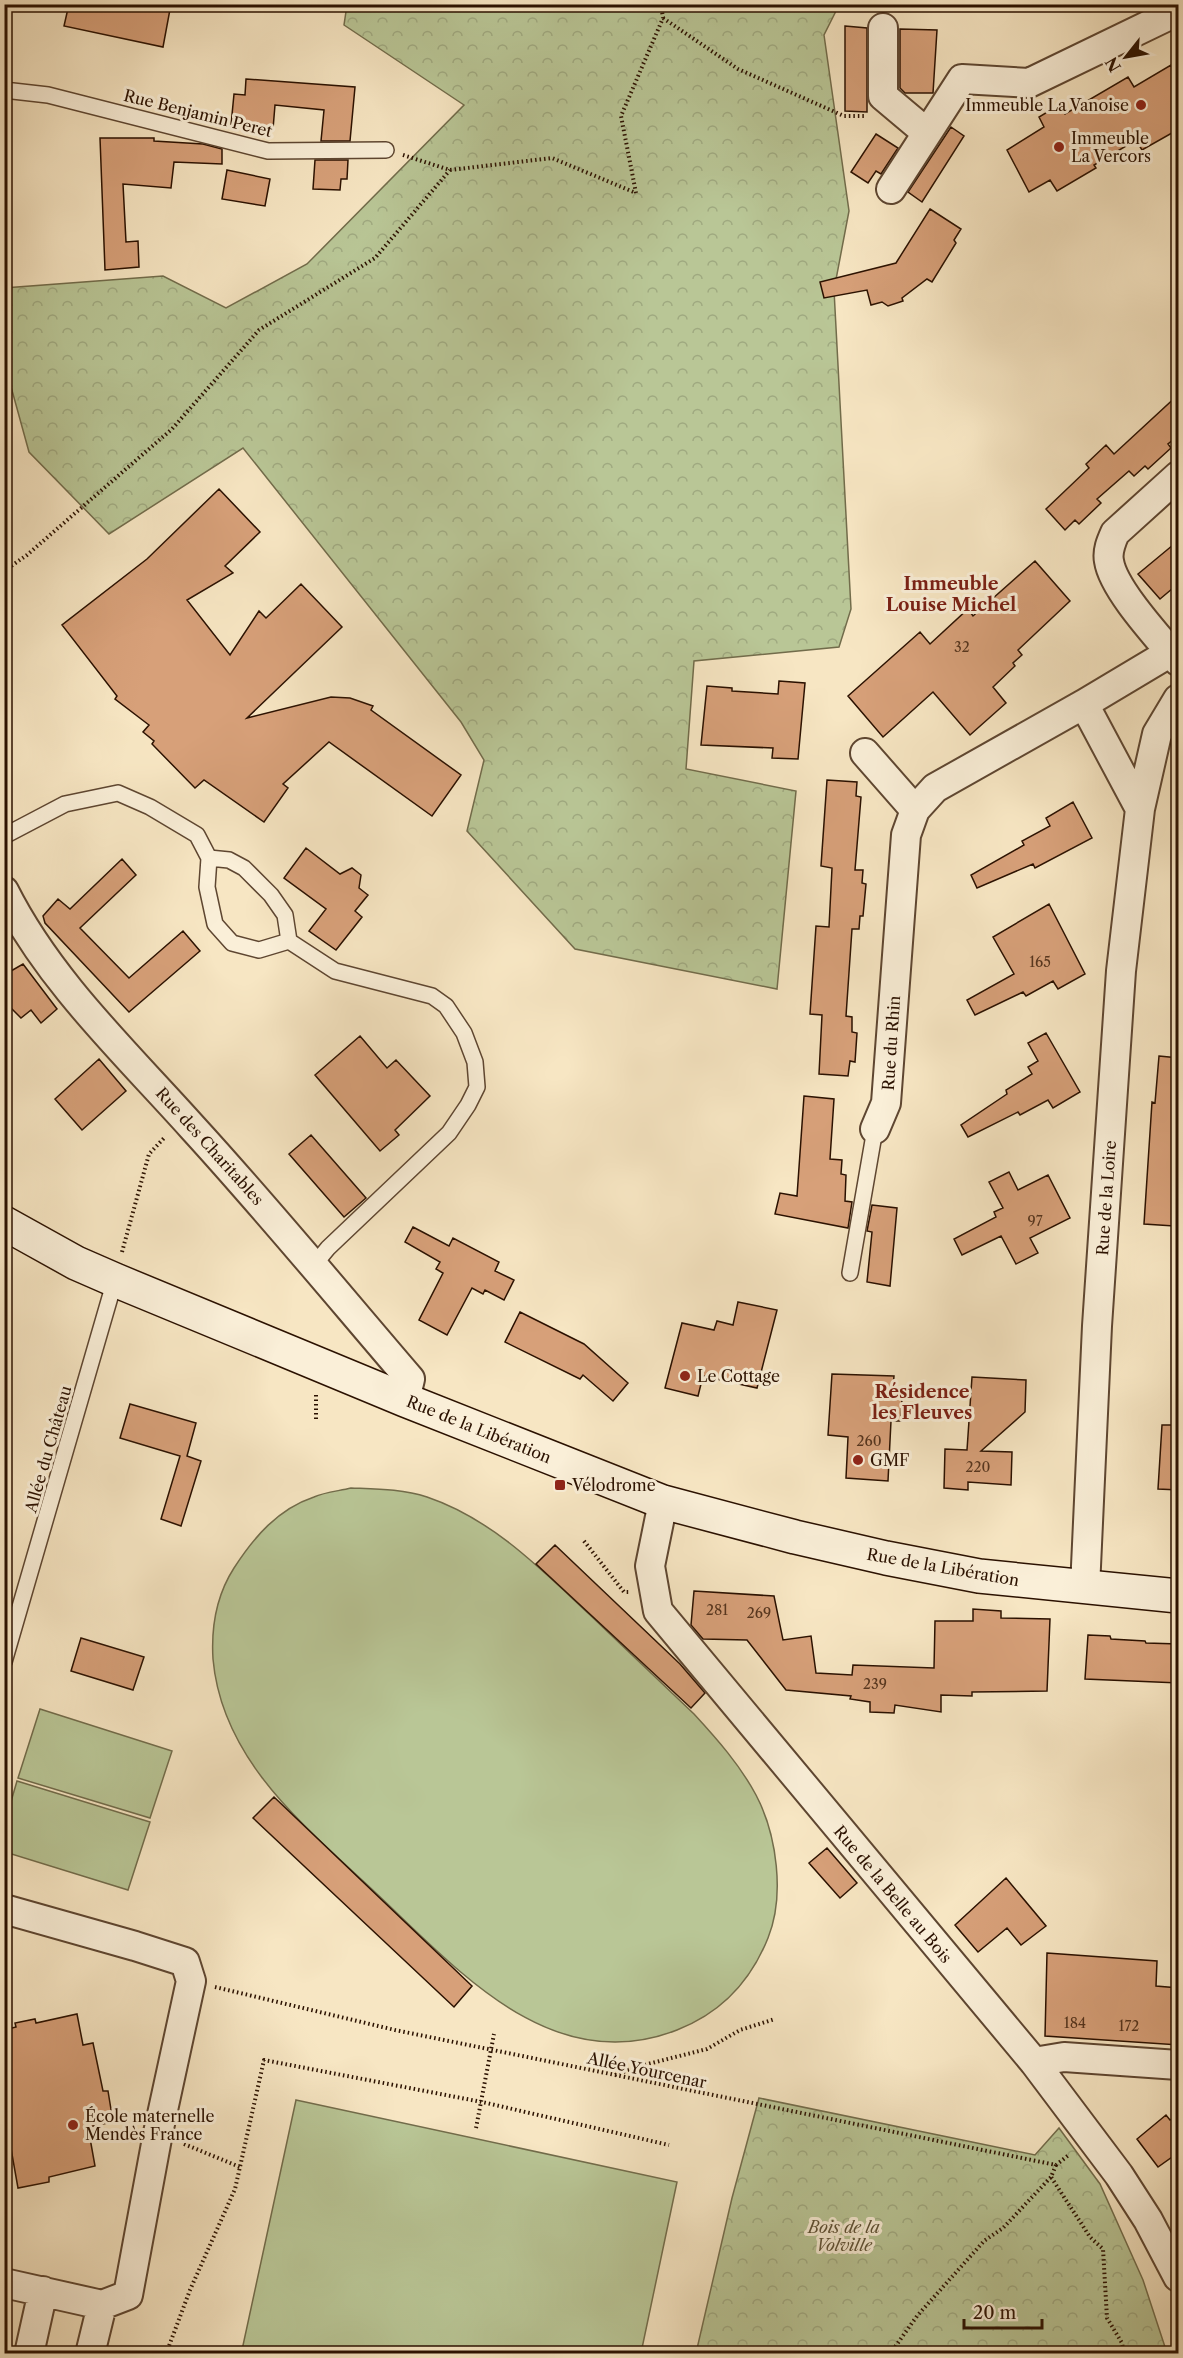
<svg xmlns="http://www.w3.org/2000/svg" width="1183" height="2358" font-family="'Libre Caslon Text',serif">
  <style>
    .forest { fill: url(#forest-crowns); stroke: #726c4b; stroke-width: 1.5 }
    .garden { fill: #b9c696; stroke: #726c4b; stroke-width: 1.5 }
    .building { fill: #d7a079; stroke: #2b1100; stroke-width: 1.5 }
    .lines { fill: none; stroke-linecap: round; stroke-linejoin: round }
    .lane-casing { stroke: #5e4631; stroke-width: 18 }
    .street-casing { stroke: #5e4631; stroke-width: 32 }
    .secondary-casing { stroke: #2b1100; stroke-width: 36 }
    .path { stroke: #2b1100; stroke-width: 4; stroke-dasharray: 1.5 3; stroke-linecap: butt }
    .lane { stroke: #faefd8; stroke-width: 15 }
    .street { stroke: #faefd8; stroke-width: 28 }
    .secondary { stroke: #faefd8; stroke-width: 33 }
    .poi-dot { fill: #8f2418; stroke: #faefd8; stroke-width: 2 }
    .labels { text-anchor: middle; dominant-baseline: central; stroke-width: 6; stroke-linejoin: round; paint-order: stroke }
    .number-label { font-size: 14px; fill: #56351e }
    .poi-label { font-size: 16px; fill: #2b1100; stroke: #faefd8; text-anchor: start }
    .street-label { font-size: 16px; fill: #2b1100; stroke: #faefd8 }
    .park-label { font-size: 16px; font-style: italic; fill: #5d5034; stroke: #faefd8 }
    .neighbourhood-label { font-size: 18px; font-weight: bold; fill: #7a1f14; stroke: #faefd8 }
  </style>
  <defs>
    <pattern id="forest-crowns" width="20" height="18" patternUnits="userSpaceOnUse" patternTransform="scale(1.5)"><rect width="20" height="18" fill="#b9c696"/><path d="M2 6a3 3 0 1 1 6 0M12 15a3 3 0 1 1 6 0" fill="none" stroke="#9fa980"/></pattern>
  </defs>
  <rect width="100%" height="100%" fill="#f7e6c3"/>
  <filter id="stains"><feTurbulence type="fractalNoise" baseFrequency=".00333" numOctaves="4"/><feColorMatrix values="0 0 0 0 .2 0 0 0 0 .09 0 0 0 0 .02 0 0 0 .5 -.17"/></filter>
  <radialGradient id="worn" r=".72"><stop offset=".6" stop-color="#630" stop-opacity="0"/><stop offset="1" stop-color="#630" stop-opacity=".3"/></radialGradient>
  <!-- forest -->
  <path class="forest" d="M347 5H839L824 35 849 211 834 290 851 609 839 647 694 661 686 769 796 791 777 989 575 949 467 831 484 760 461 722 243 448 109 534 29 452 5 365 4 288 163 276 226 308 307 264 464 105 344 25Z
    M759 2098 1035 2155 1059 2128 1100 2184 1143 2280 1167 2353H696L732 2198Z"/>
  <!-- garden -->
  <path class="garden" d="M351 1488C376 1489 403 1489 427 1497 492 1519 540 1568 589 1614 624 1647 659 1681 694 1714 717 1739 740 1765 756 1795 777 1835 785 1896 768 1938 750 1983 721 2013 677 2030 552 2079 458 1970 377 1894 307 1828 222 1762 213 1659 211 1626 216 1596 234 1568 254 1537 278 1509 314 1497 325 1492 339 1491 351 1488Z
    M40 1709 172 1751 150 1818 18 1778Z
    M17 1781 150 1822 128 1890 5 1852V1822Z
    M296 2100 677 2182 641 2353 259 2354 242 2350Z"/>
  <!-- building -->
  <path class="building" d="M69 4H171L163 47 64 26Z
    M845 26 867 28V112L845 111Z
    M900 29 937 30 933 93H905L900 88Z
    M1171 65 1179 77V129L1142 150 1136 140 1094 165 1096 168 1057 191 1050 180 1029 192 1007 150 1044 127 1039 117 1059 105 1065 114 1128 77 1134 87Z
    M246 79 355 87 350 141H321L324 110 275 105 273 129 231 125 234 94 245 95Z
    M951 127 964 136 922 202 908 192Z
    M876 134 898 148 881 174 876 171 868 183 851 172Z
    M100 138H154V141L203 144 222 149V164L174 162 171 188 123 184 126 242 138 241 139 267 105 270Z
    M315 160H348L347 179H341L340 190 313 189Z
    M227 170 270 179 265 206 222 199Z
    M930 209 961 229 954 240 956 243 932 282 927 279 902 298 903 301 888 306 882 302 871 305 867 290 824 298 820 282 896 263Z
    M1179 394V435L1168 444 1171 448 1148 469 1145 466 1134 476 1129 471 1097 499 1101 503 1079 524 1075 520 1065 530 1046 509 1089 468 1086 464 1106 445 1114 454Z
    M219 489 260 532 225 566 233 573 187 600 230 655 259 611 266 618 301 584 342 627 247 718 331 697 350 698 373 706 371 710 461 775 432 816 329 742 283 784 288 788 264 822 204 780 195 788 152 744 154 741 143 732 149 725 115 699 117 696 62 625 147 559Z
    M1179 540V583L1160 599 1138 574Z
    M1035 561 1070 601 1018 650 1022 655 1013 663 1015 666 993 687 1006 703 970 735 933 692 883 737 848 696 920 632 930 644 968 609 973 616Z
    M779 681 805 683 798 759 772 758 773 748 701 745 707 686 732 688V691L778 694Z
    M827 780 857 782 856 796 861 797 855 870H863L862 883 866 884 863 916H860L859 929H852L846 1016 852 1017V1032L857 1033 855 1062 850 1061 848 1076 819 1074 822 1015 810 1014 816 926 829 927 832 868 821 866Z
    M1073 802 1092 838 1035 868 1033 864 977 888 971 875 1024 845 1022 841 1050 826 1046 818Z
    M306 848 340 874 352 868 361 875 359 888 368 895 355 911 362 917 336 950 309 931 326 909 284 878Z
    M122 859 136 875 80 928 129 978 183 931 200 951 129 1012 45 923 43 916 58 899 70 909Z
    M1049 904 1085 974 1058 989 1053 981 1026 996 1023 992 975 1015 967 1000 1014 974 993 937Z
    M23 964 57 1009 41 1023 31 1010 21 1018 4 1001V975Z
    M1046 1033 1080 1092 1053 1108 1048 1100 1020 1115 1018 1112 968 1137 961 1125 1007 1094 1006 1090 1032 1074 1028 1067 1038 1061 1028 1043Z
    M360 1036 387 1068 396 1060 430 1096 395 1130 399 1135 380 1151 315 1075Z
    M1159 1056 1179 1058V1223L1175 1222 1174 1226 1144 1224 1152 1102 1155 1103Z
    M99 1059 126 1091 82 1130 55 1099Z
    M804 1096 834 1099 830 1159 842 1160 841 1174 846 1175 845 1201 852 1202 848 1228 775 1214 780 1193 797 1196Z
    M311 1135 366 1198 344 1217 289 1154Z
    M1009 1172 1018 1190 1048 1175 1070 1218 1030 1238 1038 1253 1016 1264 1001 1236 962 1255 954 1239 996 1217 994 1212 1003 1208 989 1182Z
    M872 1205 897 1208 890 1286 867 1282 872 1232 867 1231Z
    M413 1227 449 1246 453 1238 499 1262 495 1271 514 1280 504 1300 485 1290 483 1294 472 1288 447 1335 419 1320 443 1273 436 1269 440 1262 405 1242Z
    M738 1302 777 1310 757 1388 703 1376 698 1396 665 1388 682 1323 714 1330 717 1321 733 1325Z
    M520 1312 584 1344 628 1383 613 1401 583 1375 580 1379 505 1342Z
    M832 1374 894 1376 892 1397H902L901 1421H891L888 1481 846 1478 848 1437 828 1435Z
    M972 1377 1026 1380 1025 1412 981 1451 1012 1452 1011 1485 968 1482V1490L944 1488 945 1449 967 1450Z
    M130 1404 196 1423 187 1456 201 1461 181 1526 161 1519 180 1456 120 1438Z
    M1162 1425H1179V1490L1158 1489Z
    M555 1545 680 1664 705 1693 691 1708 536 1564Z
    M694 1591 774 1596 783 1640 811 1636 816 1673 852 1675 853 1665 934 1668 935 1621H973V1609L1001 1611V1618L1050 1619 1047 1691 972 1692V1696L941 1695V1712L895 1705 894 1713 870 1712V1702L850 1699 851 1696 786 1690 747 1640 703 1639 691 1625Z
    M1088 1635 1110 1636 1111 1639 1145 1641 1146 1643 1179 1644V1683L1085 1679Z
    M81 1638 144 1657 133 1690 71 1671Z
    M274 1797 472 1986 454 2007 253 1818Z
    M827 1848 857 1883 840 1898 809 1863Z
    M1006 1878 1046 1926 1021 1945 1007 1928 978 1952 955 1925Z
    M1047 1953 1157 1961 1156 1986 1179 1988V2045L1045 2036Z
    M77 2014 83 2045 93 2043 103 2091H108L113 2122 88 2127 95 2166 49 2177V2182L18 2188 10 2143 4 2145V2030L16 2027 15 2023 35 2019 36 2023Z
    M1179 2114V2152L1158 2167 1137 2139 1166 2115 1170 2120Z"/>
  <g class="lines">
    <!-- lane casing -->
    <g class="lane-casing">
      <path id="lane" d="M4 90 48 95 268 151 386 150
        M4 836 65 804 118 793 150 807 197 835 209 858 229 860 244 868 271 895 285 915 289 941 335 971 432 996 446 1006 464 1033 475 1062 477 1087 468 1105 449 1133 328 1248 314 1265
        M209 858 207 887 215 924 232 943 259 950 289 941
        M850 1273 875 1129
        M4 1662 115 1280"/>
    </g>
    <!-- street casing -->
    <g class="street-casing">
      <path id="street" d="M883 28V96L927 133
        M891 189 962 79 1029 83 1178 11
        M1178 476 1115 533C1111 542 1107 551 1109 561 1113 589 1159 638 1178 661
        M1084 704 1140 809
        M865 753 915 810
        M4 891C49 981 126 1053 193 1128 268 1210 338 1295 410 1379L405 1400
        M875 1129 886 1103 906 835 915 810 935 788 1084 704 1171 652
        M663 1502 650 1566 658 1611 1034 2062 1119 2175 1148 2220 1178 2277
        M1085 1588 1097 1326 1121 971 1140 809 1157 734 1178 699
        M4 1909 135 1946 185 1962 191 1981 158 2133 128 2295 102 2305 4 2283
        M1034 2062 1064 2057 1178 2065
        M29 2354 43 2291
        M90 2354 102 2305"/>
    </g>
    <!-- secondary casing -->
    <g class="secondary-casing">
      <path id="secondary" d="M4 1223 76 1263 115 1280 405 1400 663 1502 795 1537 886 1558 979 1576 1178 1596"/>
    </g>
    <!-- path -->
    <path class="path" d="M663 18 738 69 844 116H864
      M403 155 450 170 552 158 636 193
      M636 193 621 116 663 18 661 4
      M4 571 27 555 172 429 259 330 375 258 450 170
      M122 1252 149 1154 165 1137
      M316 1419V1393
      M584 1541 624 1592H629
      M215 1987 395 2030 1056 2165 1070 2154
      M615 2075 636 2067 707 2049 740 2030 775 2019
      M476 2128 494 2034
      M184 2144 240 2167
      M1056 2165 1051 2177 1090 2237 1103 2249 1107 2318 1122 2343 1124 2354
      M166 2354 190 2290 235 2189 264 2060 482 2102 669 2145
      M890 2354 917 2316 984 2241 1003 2228 1051 2177"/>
    <!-- lane -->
    <use href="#lane" class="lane"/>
    <!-- street -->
    <use href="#street" class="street"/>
    <!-- secondary -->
    <use href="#secondary" class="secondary"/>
  </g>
  <!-- markers -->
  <g class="poi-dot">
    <circle cx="1141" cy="105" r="6"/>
    <circle cx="1059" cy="147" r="6"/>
    <circle cx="685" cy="1376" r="6"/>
    <circle cx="858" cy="1460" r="6"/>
    <rect x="554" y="1479" width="12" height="12" rx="3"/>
    <circle cx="73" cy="2125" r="6"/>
  </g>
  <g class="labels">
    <!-- number labels -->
    <g class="number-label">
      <text x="962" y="647">32</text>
      <text x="1040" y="962">165</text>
      <text x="1035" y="1221">97</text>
      <text x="869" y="1441">260</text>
      <text x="978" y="1467">220</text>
      <text x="717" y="1610">281</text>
      <text x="759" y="1613">269</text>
      <text x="875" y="1684">239</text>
      <text x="1075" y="2023">184</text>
      <text x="1129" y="2026">172</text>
    </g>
    <!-- poi labels -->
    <g class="poi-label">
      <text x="1129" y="105" text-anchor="end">Immeuble La Vanoise</text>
      <text x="1071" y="138">Immeuble<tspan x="1071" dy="18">La Vercors</tspan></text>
      <text x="697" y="1376">Le Cottage</text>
      <text x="870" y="1460">GMF</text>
      <text x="572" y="1485">Vélodrome</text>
      <text x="85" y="2116">École maternelle<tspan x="85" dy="18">Mendès France</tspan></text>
    </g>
    <!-- street labels -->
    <g class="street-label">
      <text transform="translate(198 113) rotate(14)">Rue Benjamin Peret</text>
      <text transform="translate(891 1043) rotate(-86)">Rue du Rhin</text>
      <text transform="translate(210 1146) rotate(48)">Rue des Charitables</text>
      <text transform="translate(1106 1198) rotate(-86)">Rue de la Loire</text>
      <text transform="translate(479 1429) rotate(22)">Rue de la Libération</text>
      <text transform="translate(48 1449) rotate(-74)">Allée du Château</text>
      <text transform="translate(943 1567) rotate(10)">Rue de la Libération</text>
      <text transform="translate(893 1894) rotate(50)">Rue de la Belle au Bois</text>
      <text transform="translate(647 2070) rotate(12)">Allée Yourcenar</text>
    </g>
    <!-- park labels -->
    <g class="park-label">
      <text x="844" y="2227">Bois de la<tspan x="844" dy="18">Volville</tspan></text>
    </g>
    <!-- neighbourhood labels -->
    <g class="neighbourhood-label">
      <text x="951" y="584">Immeuble<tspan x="951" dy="21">Louise Michel</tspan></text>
      <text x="922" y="1392">Résidence<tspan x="922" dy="21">les Fleuves</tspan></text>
    </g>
  </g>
  <!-- margin -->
  <rect width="1183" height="2358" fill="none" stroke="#f7e6c3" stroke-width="24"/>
  <rect x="6" y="6" width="1171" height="2346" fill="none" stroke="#2b1100" stroke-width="3"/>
  <rect x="12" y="12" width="1159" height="2334" fill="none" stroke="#2b1100" stroke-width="1.5"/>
  <!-- north arrow -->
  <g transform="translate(1126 57) rotate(239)" stroke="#faefd8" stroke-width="4.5" paint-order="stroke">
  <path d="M0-4.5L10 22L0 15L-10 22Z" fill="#2b1100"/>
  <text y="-9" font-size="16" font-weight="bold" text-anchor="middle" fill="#2b1100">N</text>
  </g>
  <!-- scale -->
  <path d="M964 2319v9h78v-9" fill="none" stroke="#2b1100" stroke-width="3"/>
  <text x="973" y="2319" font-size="18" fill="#2b1100" stroke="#faefd8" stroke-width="4.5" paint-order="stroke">20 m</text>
  <rect width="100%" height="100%" filter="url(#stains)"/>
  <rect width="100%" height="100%" fill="url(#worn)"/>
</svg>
